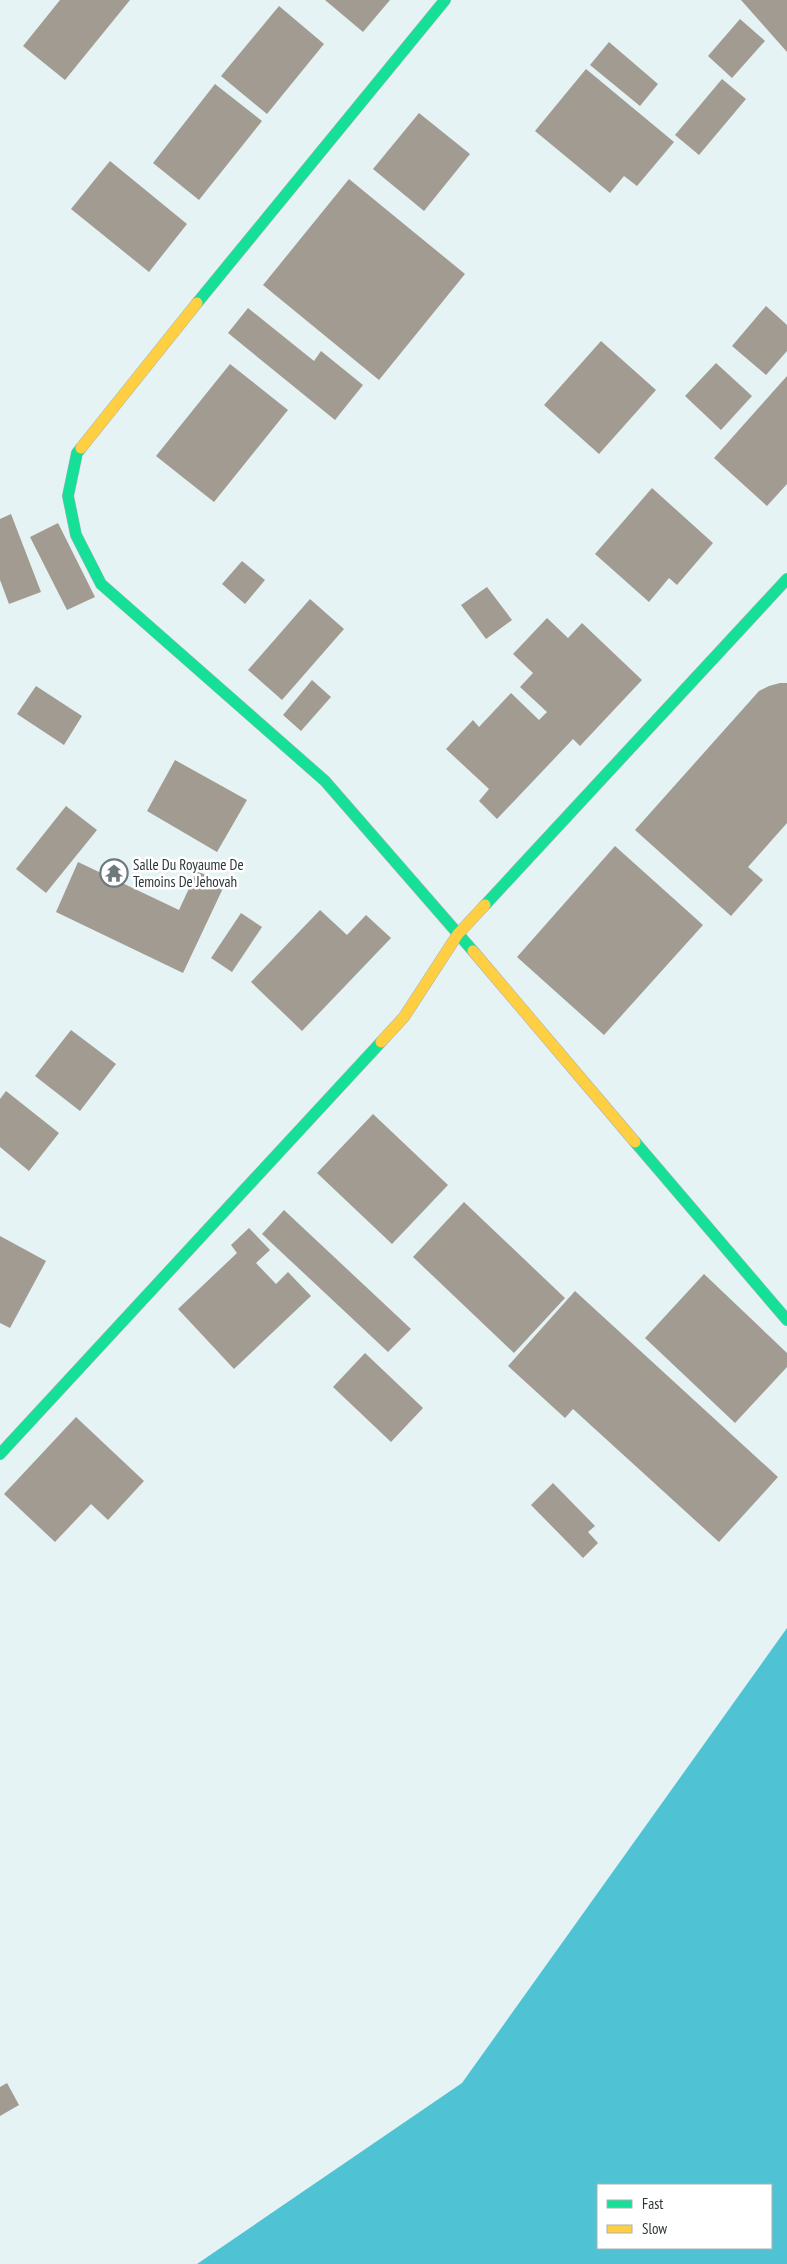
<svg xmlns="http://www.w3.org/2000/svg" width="787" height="2264" font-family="'PT Sans Narrow',sans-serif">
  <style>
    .water { fill: #4fc3d3; fill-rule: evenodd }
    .building { fill: #a29b91 }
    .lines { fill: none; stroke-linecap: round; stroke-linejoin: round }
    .fast-casing { stroke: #a8b3b5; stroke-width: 12 }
    .slow-casing { stroke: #a8b3b5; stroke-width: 12 }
    .fast { stroke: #16e098; stroke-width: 11 }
    .slow { stroke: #ffcf43; stroke-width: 11 }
    .labels { text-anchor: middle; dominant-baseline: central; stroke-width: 5; stroke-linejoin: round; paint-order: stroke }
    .poi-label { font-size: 15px; fill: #2d3739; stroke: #fff; text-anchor: start }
  </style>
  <rect width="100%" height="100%" fill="#e5f3f5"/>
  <!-- water -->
  <path class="water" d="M787 1628V2264H197L462 2083ZM598 2185H771V2248H598Z"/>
  <!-- building -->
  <path class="building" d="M60 0H130L65 80 23 46Z
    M325 0H390L363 32Z
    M741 0H787V52Z
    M279 6 324 44 267 114 221 76Z
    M740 19 765 41 732 78 708 56Z
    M609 42 658 84 640 106 590 65Z
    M586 69 674 142 637 186 624 176 610 193 535 131Z
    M722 79 746 99 699 155 675 135Z
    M215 84 262 121 199 200 153 163Z
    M419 113 470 154 424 211 373 169Z
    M110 161 187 224 149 272 71 209Z
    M349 179 465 274 379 380 263 285Z
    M766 306 787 325V351L766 375 732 346Z
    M248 308 314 361 321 351 363 385 335 420 228 333Z
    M601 341 656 390 599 454 544 405Z
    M716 363 752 396 721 430 685 396Z
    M230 364 288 410 214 502 156 456Z
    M787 376V484L767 506 714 458Z
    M652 488 713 543 677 585 669 578 649 602 595 554Z
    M11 514 41 592 9 604 0 580V519Z
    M58 523 95 597 67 610 30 537Z
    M242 561 265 580 245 604 222 584Z
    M487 587 512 620 486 639 461 605Z
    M310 599 344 629 282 700 248 670Z
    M547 618 568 638 582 623 642 680 580 746 573 739 497 819 479 801 489 789 446 749 473 720 479 727 511 693 539 720 547 712 520 687 533 673 513 654Z
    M312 680 331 697 301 731 283 715Z
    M780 683H787V823L748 867 763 880 731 916 635 830 759 691 769 686Z
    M36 686 82 716 64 745 17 714Z
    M175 760 247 800 217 852 147 811Z
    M66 806 97 830 46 893 16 869Z
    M615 846 703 925 604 1035 517 957Z
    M78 862 179 910 197 871 225 884 183 973 56 912Z
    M320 910 347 935 366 915 391 938 302 1031 251 982Z
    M241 913 262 927 232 972 211 958Z
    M71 1030 116 1064 80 1111 35 1076Z
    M6 1091 59 1133 29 1171 0 1147V1099Z
    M373 1114 448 1185 392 1244 317 1173Z
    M464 1202 565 1298 514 1353 413 1257Z
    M284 1210 411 1329 388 1352 262 1234Z
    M249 1228 270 1250 256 1263 276 1284 288 1272 311 1296 234 1369 178 1309 237 1253 231 1245Z
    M0 1236 46 1261 10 1328 0 1323Z
    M704 1274 787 1353V1367L735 1423 645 1338Z
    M575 1291 778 1477 719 1542 573 1409 565 1418 508 1366Z
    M365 1353 423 1408 391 1442 333 1387Z
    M76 1417 144 1481 108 1520 91 1504 55 1542 4 1494Z
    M553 1483 595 1526 588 1532 598 1543 583 1558 531 1505Z
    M7 2083 19 2105 0 2116V2087Z"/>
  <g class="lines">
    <!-- fast casing -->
    <g class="fast-casing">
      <path id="fast" d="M197 303 445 0
        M81 448 77 453 68 496 76 535 101 584 325 781 473 951
        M485 905 787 579
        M635 1142 787 1320
        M0 1454 381 1042"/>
    </g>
    <!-- slow casing -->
    <g class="slow-casing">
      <path id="slow" d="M81 448 197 303
        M473 951 635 1142
        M381 1042 404 1017 458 934 485 905"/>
    </g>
    <!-- fast -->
    <use href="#fast" class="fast"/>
    <!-- slow -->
    <use href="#slow" class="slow"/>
  </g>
  <!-- icons -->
  <defs>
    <g id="temple-ring" transform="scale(1.4375)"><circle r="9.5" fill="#fff" stroke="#6d797b" stroke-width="1.5"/><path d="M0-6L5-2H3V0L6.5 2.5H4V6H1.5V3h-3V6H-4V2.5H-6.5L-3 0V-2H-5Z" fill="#6d797b"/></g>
  </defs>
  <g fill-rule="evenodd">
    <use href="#temple-ring" x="114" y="873"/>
  </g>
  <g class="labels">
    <!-- poi labels -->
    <g class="poi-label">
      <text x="133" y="864">Salle Du Royaume De<tspan x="133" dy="17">Temoins De Jehovah</tspan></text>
    </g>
  </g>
  <!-- legend -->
  <rect x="597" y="2184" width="175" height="65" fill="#ffffff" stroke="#abafb0"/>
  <rect x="607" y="2200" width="25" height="8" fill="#16e098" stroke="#abafb0"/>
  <text x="642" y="2209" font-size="15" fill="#2d3739">Fast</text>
  <rect x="607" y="2225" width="25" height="8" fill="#ffcf43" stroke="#abafb0"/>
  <text x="642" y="2234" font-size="15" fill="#2d3739">Slow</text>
</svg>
